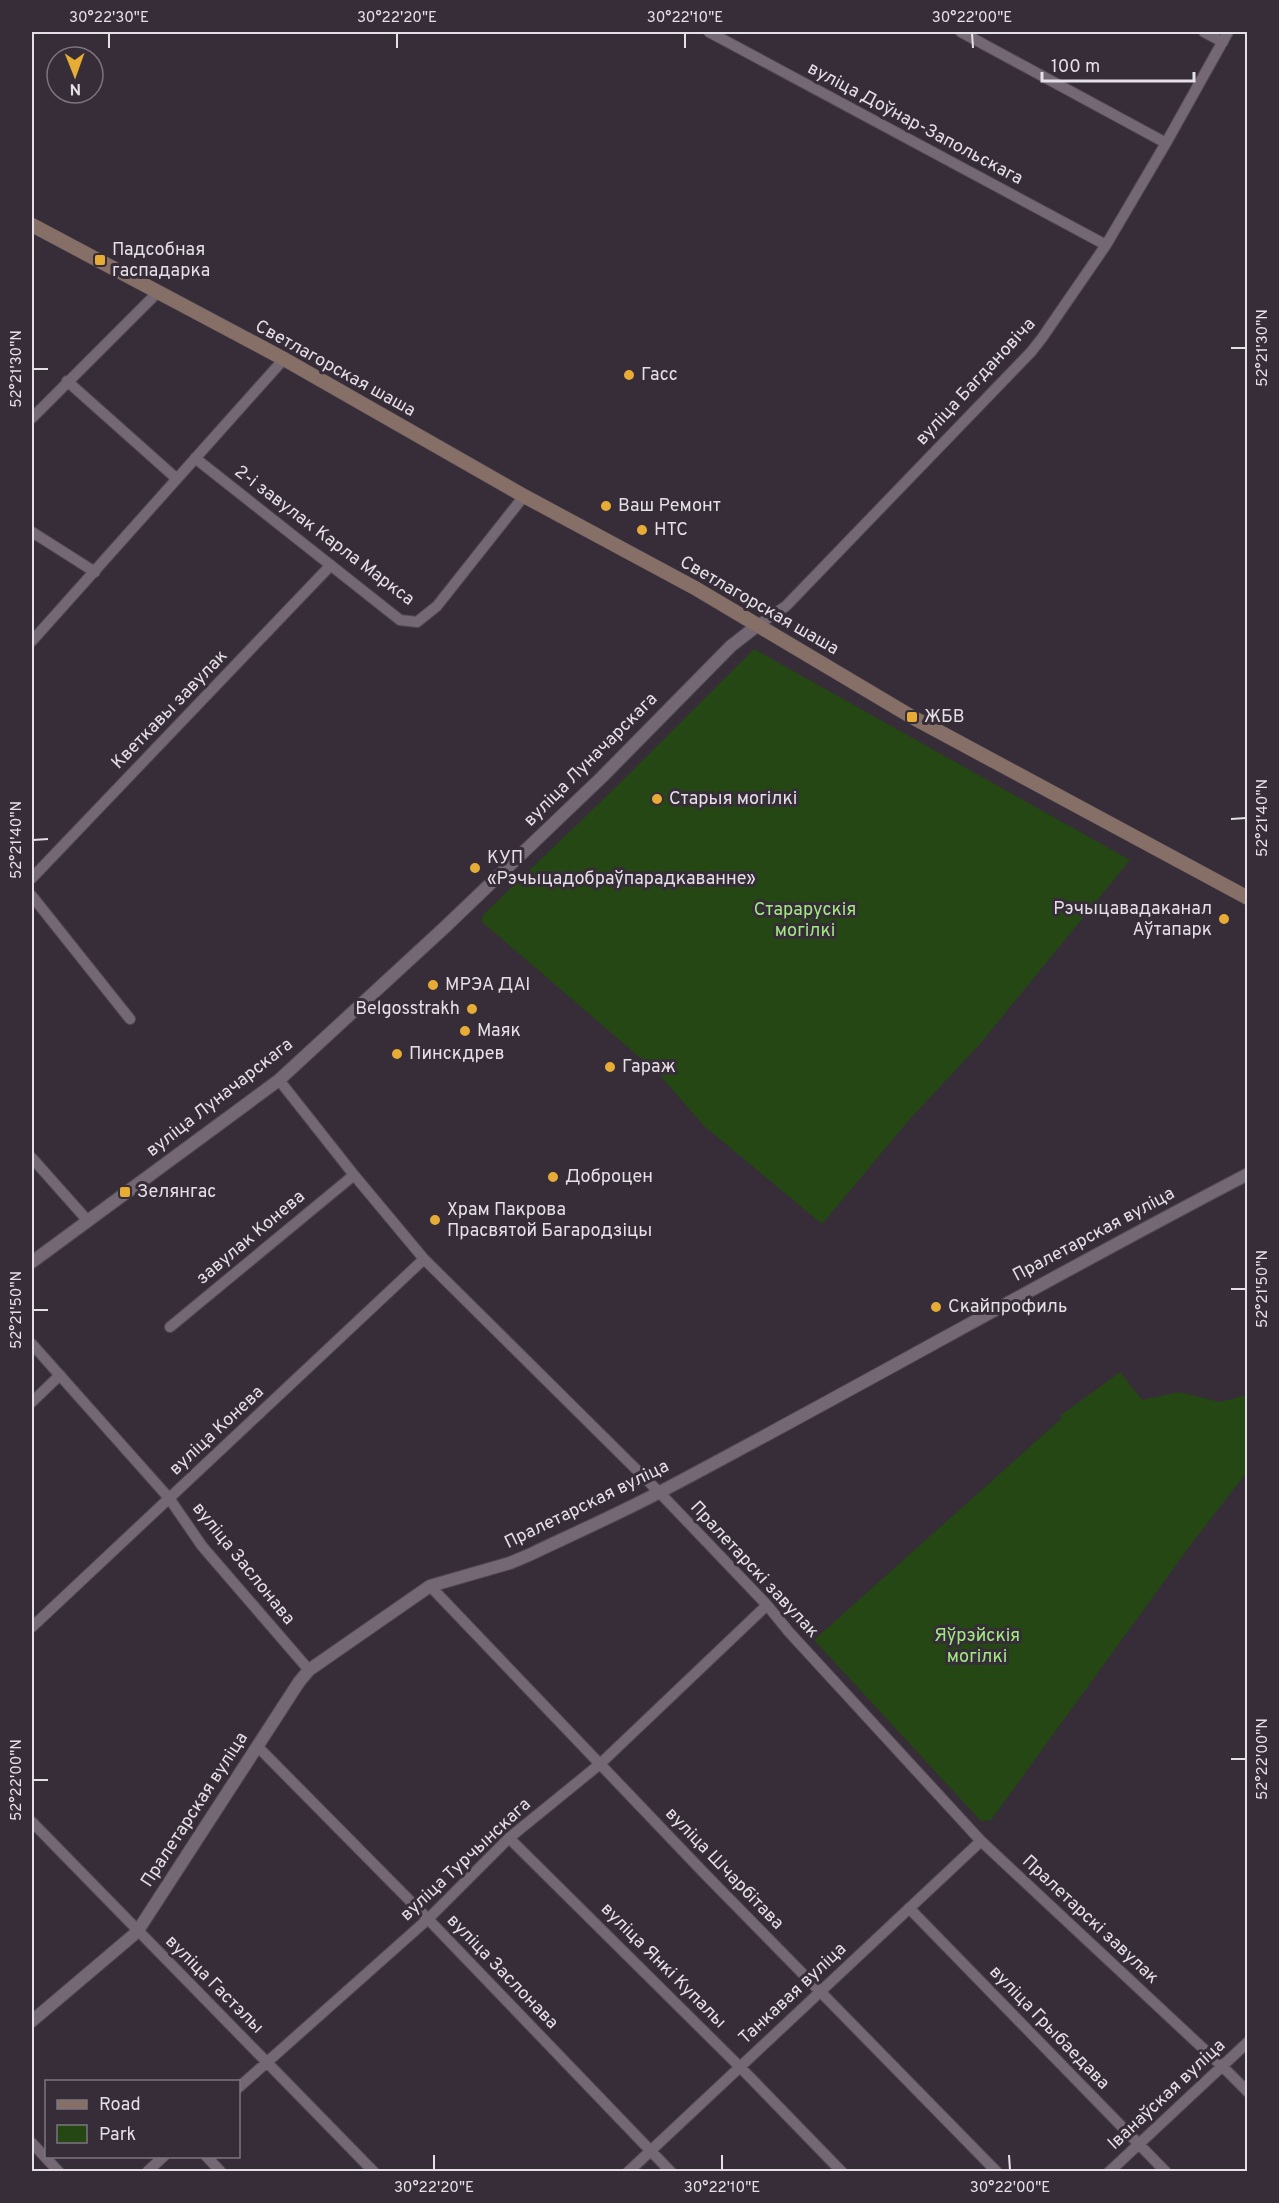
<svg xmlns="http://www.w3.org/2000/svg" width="1279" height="2203" font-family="Overpass,sans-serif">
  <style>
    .green { fill: #244713 }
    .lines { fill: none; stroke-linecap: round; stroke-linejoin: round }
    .minor-casing { stroke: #524a53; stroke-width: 12 }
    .tertiary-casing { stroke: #524a53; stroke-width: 14 }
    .secondary-casing { stroke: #524a53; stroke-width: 15 }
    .minor { stroke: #736874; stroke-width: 10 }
    .tertiary { stroke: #736874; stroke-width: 12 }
    .secondary { stroke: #866f66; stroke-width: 14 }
    .ticks { fill: none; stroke: #e5dfe6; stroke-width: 2 }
    .poi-dot { fill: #e6ac36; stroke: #362d38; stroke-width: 2 }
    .labels { text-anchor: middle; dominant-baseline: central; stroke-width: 6; stroke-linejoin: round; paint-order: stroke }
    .street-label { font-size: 18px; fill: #e5dfe6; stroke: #362d38 }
    .poi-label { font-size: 18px; fill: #e5dfe6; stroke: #362d38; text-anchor: start }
    .park-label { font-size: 18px; fill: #a0ea80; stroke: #362d38 }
    .neatline { fill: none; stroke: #e5dfe6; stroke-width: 2 }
    .ticks-label { font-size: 15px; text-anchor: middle; fill: #e5dfe6 }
  </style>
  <rect width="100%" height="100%" fill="#362d38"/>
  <!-- green -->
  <path class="green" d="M754 649 1130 860 980 1044 909 1120 822 1224 704 1126 658 1073 481 921 483 915 614 789Z
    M1120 1372 1142 1400 1179 1392 1220 1402 1247 1395V1472L1192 1543 991 1820 981 1821 814 1640 1062 1418 1060 1416Z"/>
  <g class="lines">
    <!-- minor casing -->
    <g class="minor-casing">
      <path id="minor" d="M709 32 1106 245
        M961 32 1166 143
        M1204 32 1223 42
        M67 381 177 479
        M32 418 158 292
        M195 458 400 620 417 622 437 606 524 496
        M32 532 95 572
        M758 625 786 606 1031 352 1042 338 1106 245 1166 143 1228 32
        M32 641 284 359
        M32 878 331 565
        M32 896 130 1019
        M279 1080 354 1175 424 1259 659 1492 767 1605 789 1632 981 1841 1223 2067 1248 2092
        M32 1158 88 1221
        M170 1327 354 1175
        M32 1344 169 1498 202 1546 309 1670
        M32 1402 60 1375
        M430 1586 705 1874 997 2172
        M32 1627 424 1259
        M257 1746 428 1919 671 2172
        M32 1822 374 2172
        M509 1838 740 2067 842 2172
        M909 1908 1166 2172
        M238 2088 428 1919 509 1838 600 1764 767 1605
        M32 2143 59 2172
        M206 2156 221 2172
        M147 2172 164 2156
        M628 2172 981 1841
        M1109 2172 1248 2042"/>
    </g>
    <!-- tertiary casing -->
    <g class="tertiary-casing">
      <path id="tertiary" d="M32 1262 279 1080 444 928 602 777 731 646 758 625
        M32 2021 137 1932 299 1682 309 1670 430 1586 510 1563 529 1555C573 1534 618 1514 660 1492 857 1388 1050 1277 1248 1174"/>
    </g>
    <!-- secondary casing -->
    <g class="secondary-casing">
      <path id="secondary" d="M32 225 284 359 524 496 695 588 912 717 1248 898"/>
    </g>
    <!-- minor -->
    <use href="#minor" class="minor"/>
    <!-- tertiary -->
    <use href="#tertiary" class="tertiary"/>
    <!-- secondary -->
    <use href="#secondary" class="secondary"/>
  </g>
  <!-- ticks -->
  <path class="ticks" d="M109 33V48M397 33V48M685 33V48M972 33 973 48M1231 348H1246M33 369H48M1231 819 1246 818M33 840 48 839M1231 1289H1246M33 1310H48M1231 1759H1246M33 1780H48M434 2155V2170M722 2155V2170M1009 2155 1010 2170"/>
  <!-- markers -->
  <g class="poi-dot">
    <rect x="94" y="254" width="12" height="12" rx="3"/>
    <circle cx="629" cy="375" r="6"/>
    <circle cx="606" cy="506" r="6"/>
    <circle cx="642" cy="530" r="6"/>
    <rect x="906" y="711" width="12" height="12" rx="3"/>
    <circle cx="657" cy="799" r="6"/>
    <circle cx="475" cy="868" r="6"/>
    <circle cx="1224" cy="919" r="6"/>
    <circle cx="433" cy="985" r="6"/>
    <circle cx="472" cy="1009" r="6"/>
    <circle cx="465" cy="1031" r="6"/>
    <circle cx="397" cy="1054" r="6"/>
    <circle cx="610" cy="1067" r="6"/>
    <circle cx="553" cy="1177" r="6"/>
    <rect x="119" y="1186" width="12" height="12" rx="3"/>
    <circle cx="435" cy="1220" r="6"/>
    <circle cx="936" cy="1307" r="6"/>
  </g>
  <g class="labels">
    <!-- street labels -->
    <g class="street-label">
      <text transform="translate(915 124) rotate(28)">вуліца Доўнар-Запольскага</text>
      <text transform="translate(335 369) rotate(29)">Светлагорская шаша</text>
      <text transform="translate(976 382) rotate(-47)">вуліца Багдановіча</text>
      <text transform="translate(324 536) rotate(37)">2-і завулак Карла Маркса</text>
      <text transform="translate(759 606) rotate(30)">Светлагорская шаша</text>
      <text transform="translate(170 710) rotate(-46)">Кветкавы завулак</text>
      <text transform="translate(591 760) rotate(-45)">вуліца Луначарскага</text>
      <text transform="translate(220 1098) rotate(-38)">вуліца Луначарскага</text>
      <text transform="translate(1094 1235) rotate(-28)">Пралетарская вуліца</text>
      <text transform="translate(251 1238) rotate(-40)">завулак Конева</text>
      <text transform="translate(217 1431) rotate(-43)">вуліца Конева</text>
      <text transform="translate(587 1505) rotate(-26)">Пралетарская вуліца</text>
      <text transform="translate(243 1564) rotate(51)">вуліца Заслонава</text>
      <text transform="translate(754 1570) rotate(47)">Пралетарскі завулак</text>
      <text transform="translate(195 1810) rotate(-57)">Пралетарская вуліца</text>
      <text transform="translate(466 1860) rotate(-43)">вуліца Турчынскага</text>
      <text transform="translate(724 1869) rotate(46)">вуліца Шчарбітава</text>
      <text transform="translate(1090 1920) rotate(43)">Пралетарскі завулак</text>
      <text transform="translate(663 1966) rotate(45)">вуліца Янкі Купалы</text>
      <text transform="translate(502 1972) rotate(46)">вуліца Заслонава</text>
      <text transform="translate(214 1985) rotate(45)">вуліца Гастэлы</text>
      <text transform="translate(793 1994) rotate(-43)">Танкавая вуліца</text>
      <text transform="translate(1049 2028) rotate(46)">вуліца Грыбаедава</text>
      <text transform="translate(1167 2095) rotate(-43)">Іванаўская вуліца</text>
    </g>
    <!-- poi labels -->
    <g class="poi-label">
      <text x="112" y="250">Падсобная<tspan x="112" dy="21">гаспадарка</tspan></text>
      <text x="641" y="375">Гасс</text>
      <text x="618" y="506">Ваш Ремонт</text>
      <text x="654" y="530">НТС</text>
      <text x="924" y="717">ЖБВ</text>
      <text x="669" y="799">Старыя могілкі</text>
      <text x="487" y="858">КУП<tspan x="487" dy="21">«Рэчыцадобраўпарадкаванне»</tspan></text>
      <text x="1212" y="909" text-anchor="end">Рэчыцавадаканал<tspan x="1212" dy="21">Аўтапарк</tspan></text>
      <text x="445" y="985">МРЭА ДАІ</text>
      <text x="460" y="1009" text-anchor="end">Belgosstrakh</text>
      <text x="477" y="1031">Маяк</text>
      <text x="409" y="1054">Пинскдрев</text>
      <text x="622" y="1067">Гараж</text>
      <text x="565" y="1177">Доброцен</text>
      <text x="137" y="1192">Зелянгас</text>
      <text x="447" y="1210">Храм Пакрова<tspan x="447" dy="21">Прасвятой Багародзіцы</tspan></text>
      <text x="948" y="1307">Скайпрофиль</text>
    </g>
    <!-- park labels -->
    <g class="park-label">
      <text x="805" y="910">Старарускія<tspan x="805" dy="21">могілкі</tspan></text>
      <text x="977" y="1636">Яўрэйскія<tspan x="977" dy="21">могілкі</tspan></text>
    </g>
  </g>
  <!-- border -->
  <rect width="1279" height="2203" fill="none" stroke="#362d38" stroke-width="66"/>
  <!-- legend -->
  <rect x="45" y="2080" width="195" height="78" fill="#362d38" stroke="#7c747e" stroke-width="1.5"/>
  <rect x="57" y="2100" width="30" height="9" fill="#866f66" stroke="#7c747e" stroke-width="1.5"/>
  <text x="99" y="2110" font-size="18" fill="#e5dfe6">Road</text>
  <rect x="57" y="2125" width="30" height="18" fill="#244713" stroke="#7c747e" stroke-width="1.5"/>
  <text x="99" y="2140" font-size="18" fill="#e5dfe6">Park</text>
  <!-- north arrow -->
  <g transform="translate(75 75) rotate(179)"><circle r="28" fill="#362d38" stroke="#7c747e" stroke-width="1.5"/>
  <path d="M0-4.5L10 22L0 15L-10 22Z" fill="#e6ac36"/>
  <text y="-9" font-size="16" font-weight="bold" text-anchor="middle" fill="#e5dfe6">N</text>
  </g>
  <!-- scale -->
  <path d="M1042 72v9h152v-9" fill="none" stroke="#e5dfe6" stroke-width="3"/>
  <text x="1051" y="72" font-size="18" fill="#e5dfe6" stroke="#362d38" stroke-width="4.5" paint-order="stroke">100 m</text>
  <rect x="33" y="33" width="1213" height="2137" class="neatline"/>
  <g class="ticks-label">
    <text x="109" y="22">30°22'30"E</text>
    <text x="397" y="22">30°22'20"E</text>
    <text x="685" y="22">30°22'10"E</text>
    <text x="972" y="22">30°22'00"E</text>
    <text transform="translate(1262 348) rotate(-90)" y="5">52°21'30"N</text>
    <text transform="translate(16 369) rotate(-90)" y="5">52°21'30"N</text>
    <text transform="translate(1262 818) rotate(-90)" y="5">52°21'40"N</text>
    <text transform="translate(16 840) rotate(-90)" y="5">52°21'40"N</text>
    <text transform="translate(1262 1289) rotate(-90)" y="5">52°21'50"N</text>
    <text transform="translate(16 1310) rotate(-90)" y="5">52°21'50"N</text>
    <text transform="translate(1262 1759) rotate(-90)" y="5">52°22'00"N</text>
    <text transform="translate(16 1780) rotate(-90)" y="5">52°22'00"N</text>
    <text x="434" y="2192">30°22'20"E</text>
    <text x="722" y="2192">30°22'10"E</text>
    <text x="1010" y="2192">30°22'00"E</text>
  </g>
</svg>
